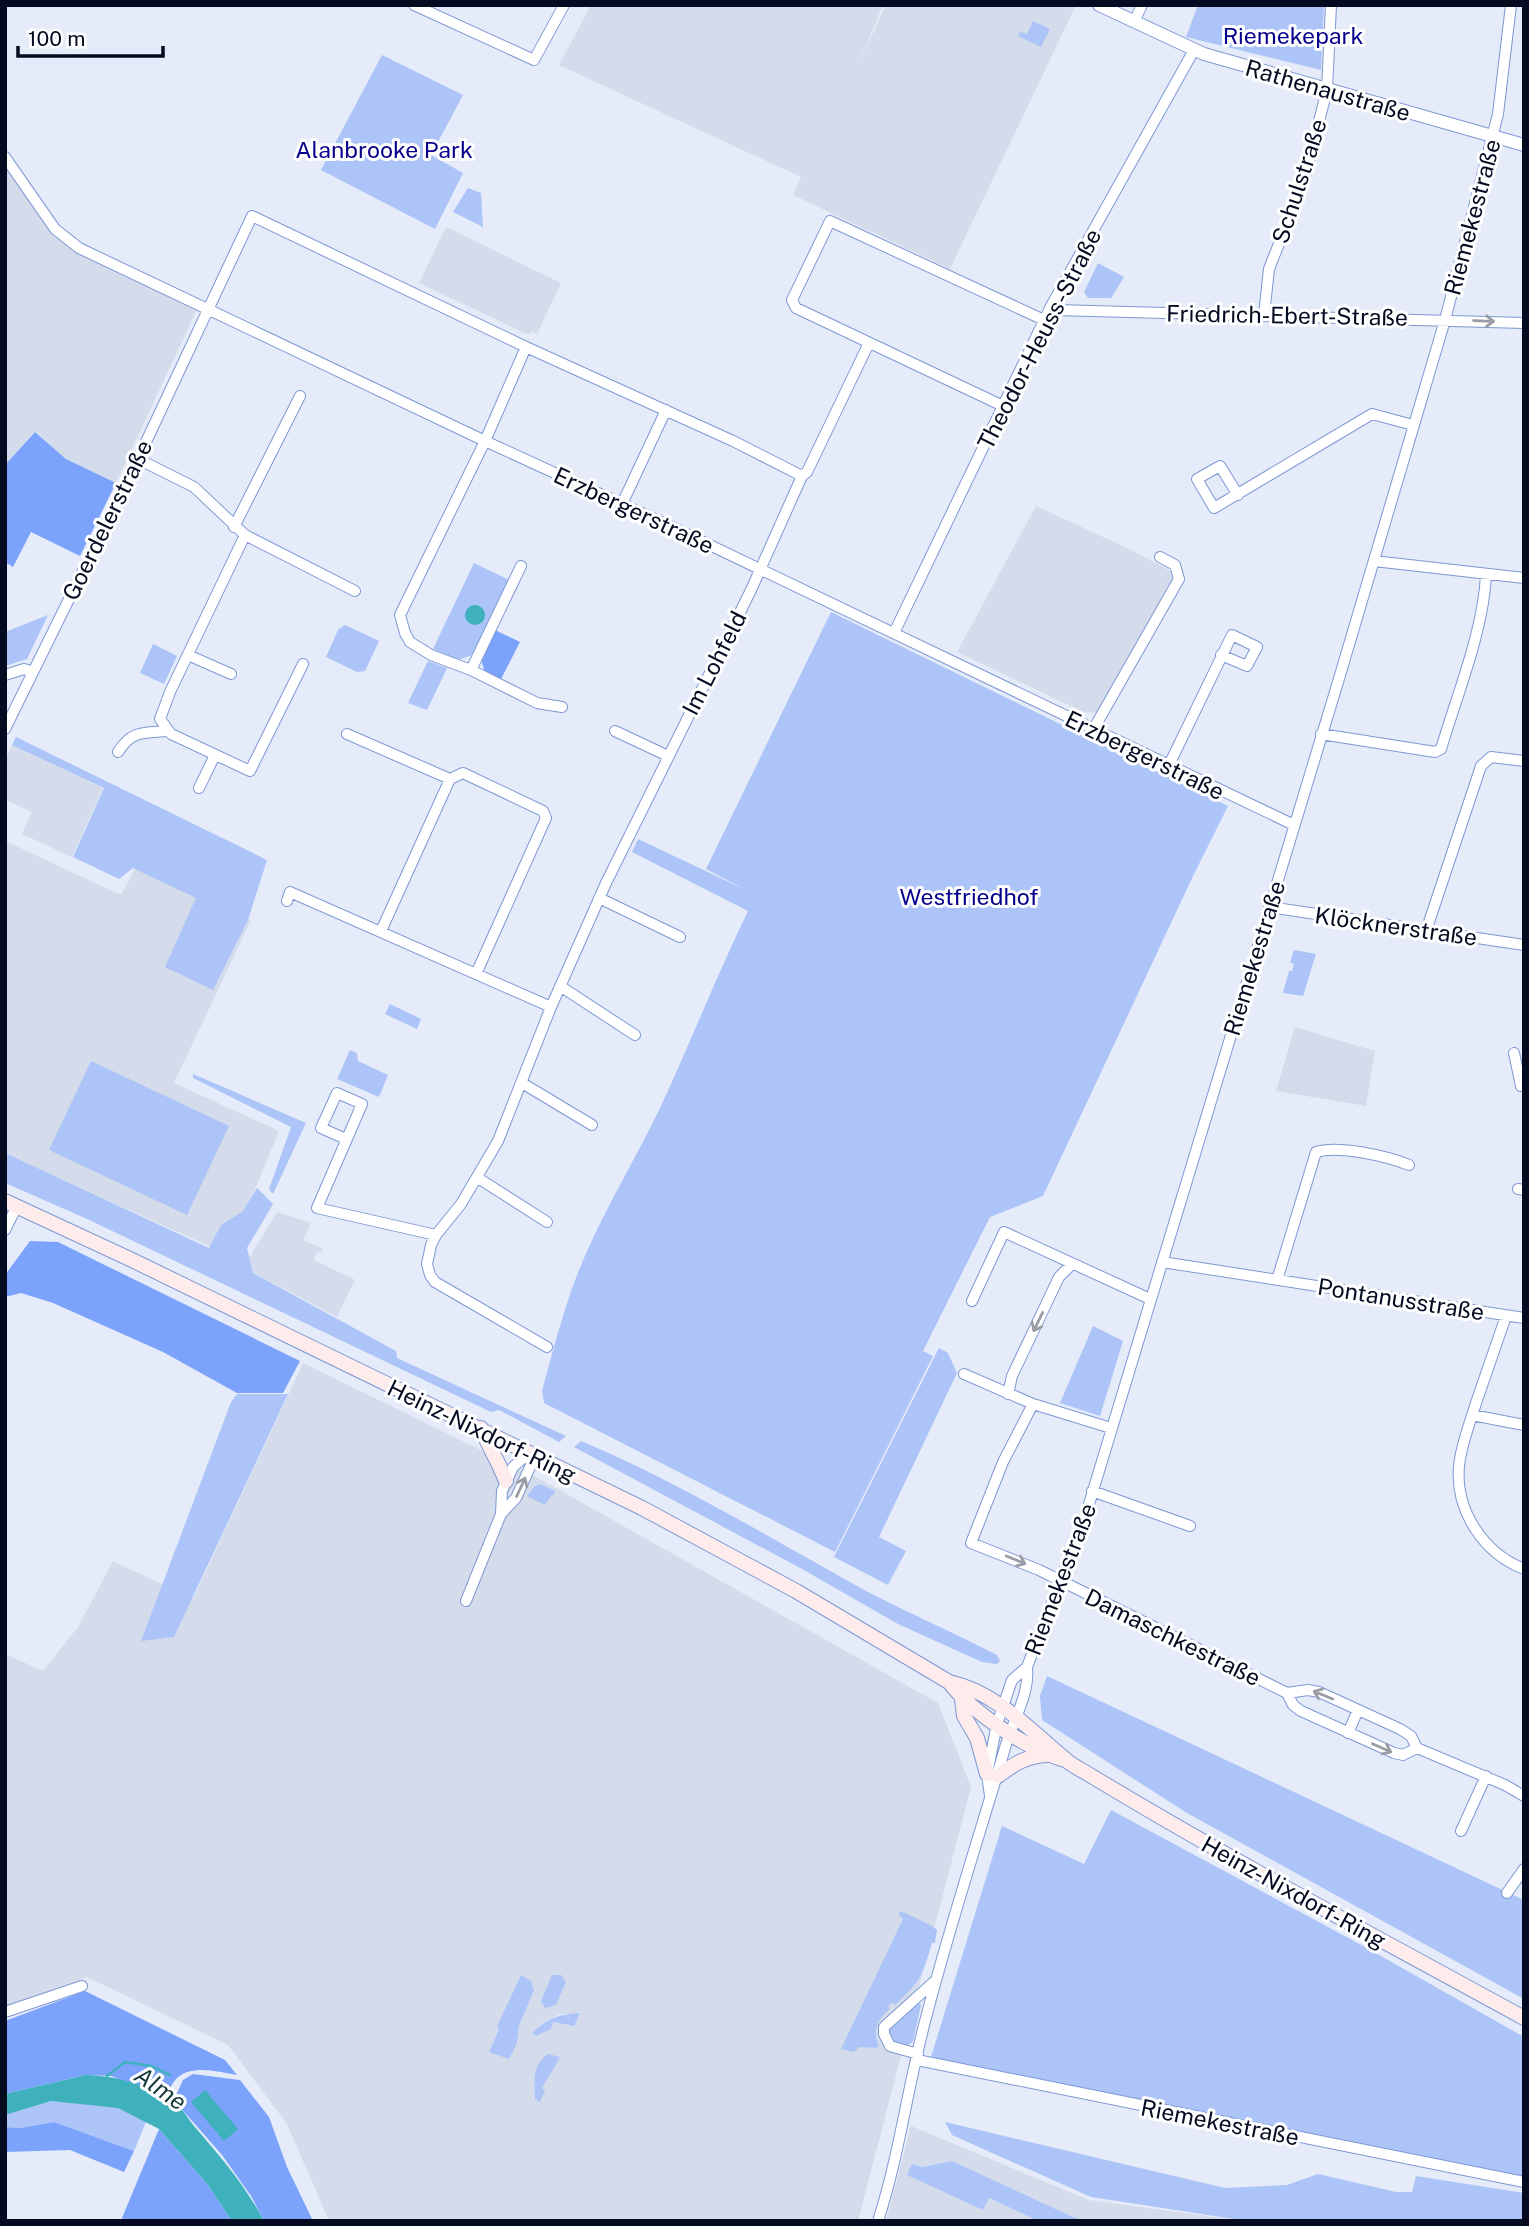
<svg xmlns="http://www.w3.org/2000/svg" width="1529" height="2226" font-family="'Public Sans',sans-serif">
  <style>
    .built { fill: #d4dbea; fill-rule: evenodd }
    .green { fill: #acc4f8 }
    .forest { fill: #7ca3fb }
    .water { fill: #3fb1bd }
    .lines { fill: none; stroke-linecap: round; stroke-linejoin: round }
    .stream { stroke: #3fb1bd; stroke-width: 2.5 }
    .minor-casing { stroke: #7d98d5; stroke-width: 12 }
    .tertiary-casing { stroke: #7d98d5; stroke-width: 14 }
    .secondary-casing { stroke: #7d98d5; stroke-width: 16 }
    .minor { stroke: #fff; stroke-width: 10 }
    .tertiary { stroke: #fff; stroke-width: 12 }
    .secondary { stroke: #fdeceb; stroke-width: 14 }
    .oneway { stroke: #9b9da6 }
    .labels { text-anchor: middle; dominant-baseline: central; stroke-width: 6; stroke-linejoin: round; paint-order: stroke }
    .park-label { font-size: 23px; fill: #05008b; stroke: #fff }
    .street-label { font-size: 23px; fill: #040b20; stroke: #fff }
    .water-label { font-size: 24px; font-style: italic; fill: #15373b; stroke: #fff }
  </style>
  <rect width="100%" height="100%" fill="#e5ebf8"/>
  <!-- built -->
  <path class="built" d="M591 5H883L858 65 886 5H1076L950 269 793 195 801 177 559 65Z
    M5 163 66 241 198 307 116 483 66 459 35 431 5 465Z
    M446 227 561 283 537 334 531 331 529 335 419 283Z
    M1036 506 1129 549 1169 570 1173 578 1098 713 1083 712 957 652Z
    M12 745 103 788 72 857 22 834 32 812 5 800V761Z
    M5 841 121 895 136 867 251 920 174 1083 279 1131 256 1187 220 1251 5 1154Z
    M1295 1027 1375 1051 1366 1106 1276 1091Z
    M277 1212 311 1223 303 1240 323 1249 321 1253 317 1252 314 1260 355 1280 337 1317 254 1273 249 1258Z
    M303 1363 538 1478 938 1703 971 1787 858 2221H329L287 2124 228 2045 87 1977 39 1998 5 2008V1654L43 1671 78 1627 113 1561 193 1599ZM521 1975 534 1990 519 2026 517 2043 489 2051 499 2028 497 2026ZM560 2014H580L574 2026 553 2022 532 2033 542 2023Z
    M911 2126 1089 2200 1244 2221H1086L1073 2217 952 2161 922 2167 983 2210 988 2198 1038 2221H886Z"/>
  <!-- green -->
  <path class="green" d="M1198 5H1324L1321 70 1186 37Z
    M1033 21 1050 29 1041 47 1018 36 1020 32 1027 34Z
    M382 55 463 95 431 155 463 173 435 229 321 170Z
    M468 188 481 193 483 227 453 212Z
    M1098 263 1124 277 1111 298H1088L1084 292Z
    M474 563 509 580 473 655 457 660 433 649Z
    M831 612 1228 806 1194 874 1043 1196 990 1217 923 1351 933 1356 835 1552 544 1403 542 1391C555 1343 567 1295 588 1249 610 1200 638 1154 661 1106 691 1041 717 975 748 911L632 852 638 839 748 891 706 869Z
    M48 615 27 659 5 666V632Z
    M345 625 379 641 365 671 357 672 326 657 338 630Z
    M153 644 177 656 164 684 140 673Z
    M428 661 447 668 427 710 408 703Z
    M16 737 267 860 248 920 213 990 165 967 196 898 133 868 119 879 73 857 104 788 12 745Z
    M1294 950 1316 954 1303 996 1283 993 1289 971H1292L1294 964 1290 962Z
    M390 1004 421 1019 417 1029 385 1014Z
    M350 1050 357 1053 358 1061 388 1075 379 1097 337 1079Z
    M91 1061 229 1126 187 1215 49 1150Z
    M193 1074 306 1123 273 1194 269 1189 291 1127 193 1078Z
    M5 1153 209 1248 221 1225 242 1212 257 1188 273 1204 247 1248 253 1273 396 1351 397 1358 566 1436 559 1442 499 1410 491 1412 85 1218 5 1183Z
    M1093 1326 1123 1341 1100 1416 1060 1403Z
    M939 1348 948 1353 957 1373 879 1537 906 1551 888 1585 834 1557Z
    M237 1394H288L174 1637 141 1641 231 1402Z
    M581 1441C681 1483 773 1540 868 1592 910 1614 955 1633 997 1655L1000 1661 997 1664 982 1662 898 1624 802 1569 574 1447Z
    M540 1484 555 1491 554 1495H552L545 1505 527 1496 534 1487Z
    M1047 1676 1524 1900V1999L1187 1813 1042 1720 1040 1696Z
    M1111 1810 1365 1947 1524 2037V2177L1147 2103 931 2057 1002 1826 1084 1864Z
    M901 1911 932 1926 937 1930 935 1943H932C922 1976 921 1981 895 2005L893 2003 888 2006 890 2009C877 2019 872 2031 879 2046L876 2048 859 2047 854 2052 841 2049 903 1919 898 1914Z
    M521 1975 531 1981 534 1990 519 2026 517 2043 509 2059 489 2052 499 2029 497 2026Z
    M552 1975H561L566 1982 556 2005 545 2008 541 2001Z
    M918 2003 921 2005 913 2042 906 2046 896 2044 889 2032 890 2028Z
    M580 2013 574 2026 553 2022 551 2029 536 2036 532 2033C547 2018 560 2014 580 2013Z
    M548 2054 560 2057C555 2068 548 2076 542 2088L545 2090 540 2102 535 2099C535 2080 531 2067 548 2054Z
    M51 2101 118 2107 146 2122 134 2151 54 2122 21 2128 5 2127V2115Z
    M945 2122 1225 2188 1287 2185 1318 2174 1396 2192H1412L1416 2176 1524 2193V2221H1247L1091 2197 952 2135Z
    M952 2161 1073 2217 1086 2221H1038L989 2198 983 2210 907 2175 912 2164 922 2167Z"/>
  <!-- forest -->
  <path class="forest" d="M35 432 66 459 116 483 80 556 31 532 13 567 5 562V465Z
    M495 630 520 642 500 681 485 673 481 659Z
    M30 1241 58 1242 300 1361 283 1393H237L163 1352 53 1303 21 1293 5 1297V1275Z
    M85 1991 225 2060 237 2075C219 2072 192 2064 177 2078 172 2083 169 2091 165 2097L111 2076 86 2075 5 2094V2021Z
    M193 2074 240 2080 269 2117 287 2167 313 2221H264L251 2196 222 2155 179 2106 173 2102 183 2080Z
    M54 2122 134 2151 124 2172 70 2150 5 2152V2127L21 2128Z
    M159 2129 208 2185 232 2221H124L122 2218Z"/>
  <!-- water -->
  <path class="water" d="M465 615a10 10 0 1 1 20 0a10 10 0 1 1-20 0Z
    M86 2075C117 2076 152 2085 177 2105 184 2110 188 2119 194 2126 220 2156 245 2185 264 2221H232L208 2185 159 2129 118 2108 51 2101 5 2115V2094Z
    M205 2090 238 2129 224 2141 191 2102Z"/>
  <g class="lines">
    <!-- stream -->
    <path class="stream" d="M107 2076 125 2062 151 2066 170 2075"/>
    <!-- minor casing -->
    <g class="minor-casing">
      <path id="minor" d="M414 5 534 60 564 5
        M1134 22 1142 5
        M5 157 55 229 79 248 485 441 670 526 1294 825
        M1050 308 1056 310 1524 323
        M1264 315 1269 269 1304 180 1327 90 1331 5
        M526 347 485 441 400 615 405 633 410 642 431 655 471 670 537 703 562 707
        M1003 406 796 308 792 300 830 221 1044 320
        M138 459 194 487 245 535 355 591
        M1238 495 1220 466 1197 479 1214 508 1372 414 1413 425
        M622 504 666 410
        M234 527 300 396
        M245 535 170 692 160 719 171 734 250 771 303 664
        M1374 561 1524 578
        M894 633 1050 308 1194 50
        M188 655 231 674
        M471 670 521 566
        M5 675 24 669 33 672
        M5 729 138 459 252 216 526 347 733 441 802 476
        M1093 730 1179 579 1175 565 1160 557
        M615 731 668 756
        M347 734 450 779
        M1321 734 1435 752 1441 749C1457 695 1484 629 1486 574
        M118 752C132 730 143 733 167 731
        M1168 767 1232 635 1257 647 1247 666 1221 655
        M199 788 215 755
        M599 898 680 937
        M287 901 290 892 551 1007
        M1269 907 1524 945
        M381 931 450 779 463 773 543 811 546 818 476 974
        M1426 931 1481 766 1491 757 1524 761
        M560 986 635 1035
        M1514 1053 1521 1086H1524
        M522 1083 592 1125
        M346 1139 321 1128 337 1093 362 1104 317 1208 436 1235
        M478 1178 547 1222
        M1518 1189 1524 1190
        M5 1230 17 1206
        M1162 1262 1524 1318
        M1277 1280 1316 1152C1338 1145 1387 1156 1409 1165
        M972 1301 1004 1232 1150 1299
        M1506 1316C1496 1345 1486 1374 1476 1403 1470 1423 1461 1445 1459 1466 1455 1510 1483 1553 1524 1569
        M547 1347 435 1282 430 1275 427 1264 431 1245 436 1235 461 1204 498 1141 551 1007 606 883 751 590 802 476 807 472 869 343
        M964 1374 1033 1404 1111 1428
        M1008 1394 1012 1376 1059 1277 1072 1264
        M1033 1404 1003 1462 971 1543 1039 1570 1287 1693 1308 1690 1319 1692 1400 1729 1411 1736 1417 1748 1505 1785 1524 1796
        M1472 1415 1524 1425
        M1092 1491 1190 1526
        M501 1514 516 1498 535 1456
        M466 1601 501 1514 502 1491 513 1467 522 1459 535 1456
        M1287 1693 1293 1705 1301 1711 1394 1753 1403 1755 1417 1748
        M1348 1733 1358 1710
        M990 1796 987 1774 997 1724 1012 1680 1027 1667 1086 1514 1338 682 1445 320 1498 114 1511 5
        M1461 1831 1486 1776
        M1507 1893 1524 1869
        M5 2012 82 1986
        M918 2054 890 2046 884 2034V2027L936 1980
        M917 2060 1524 2182
        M878 2221C900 2153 908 2083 927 2014 950 1925 979 1837 1005 1748 1012 1722 1030 1695 1027 1667"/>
    </g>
    <!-- tertiary casing -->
    <g class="tertiary-casing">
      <path id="tertiary" d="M1099 5 1204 54 1524 145"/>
    </g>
    <!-- secondary casing -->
    <g class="secondary-casing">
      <path id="secondary" d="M5 1201 132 1260 642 1508 796 1591 949 1682C996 1692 1030 1730 1066 1760 1074 1767 1084 1771 1093 1777 1234 1862 1380 1939 1524 2018
        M481 1428C489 1447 499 1463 506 1481
        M949 1682C974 1714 1025 1748 1065 1760
        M962 1699 964 1716 977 1738 987 1774
        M998 1776C1014 1764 1026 1756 1047 1755"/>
    </g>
    <!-- minor -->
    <use href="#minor" class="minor"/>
    <!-- tertiary -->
    <use href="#tertiary" class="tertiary"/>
    <!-- secondary -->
    <use href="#secondary" class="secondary"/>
  </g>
  <!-- one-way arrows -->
  <defs><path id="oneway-shaft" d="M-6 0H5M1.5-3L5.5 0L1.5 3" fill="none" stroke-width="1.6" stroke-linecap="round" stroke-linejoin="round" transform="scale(1.75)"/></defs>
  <g class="oneway">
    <use href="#oneway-shaft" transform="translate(1484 321) rotate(2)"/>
    <use href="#oneway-shaft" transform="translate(1038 1322) rotate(116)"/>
    <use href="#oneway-shaft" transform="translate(521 1487) rotate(-65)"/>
    <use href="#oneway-shaft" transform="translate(1016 1560) rotate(22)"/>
    <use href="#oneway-shaft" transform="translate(1323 1695) rotate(-158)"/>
    <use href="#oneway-shaft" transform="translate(1382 1748) rotate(24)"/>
  </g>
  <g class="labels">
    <!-- park labels -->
    <g class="park-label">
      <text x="1293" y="35">Riemekepark</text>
      <text x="384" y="149">Alanbrooke Park</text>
      <text x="969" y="896">Westfriedhof</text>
    </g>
    <!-- street labels -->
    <g class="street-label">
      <text transform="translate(1328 90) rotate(16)">Rathenaustraße</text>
      <text transform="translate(1299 181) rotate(-72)">Schulstraße</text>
      <text transform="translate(1472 217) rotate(-75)">Riemekestraße</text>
      <text transform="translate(1287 315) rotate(1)">Friedrich-Ebert-Straße</text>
      <text transform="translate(1039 339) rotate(-63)">Theodor-Heuss-Straße</text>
      <text transform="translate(634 510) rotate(25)">Erzbergerstraße</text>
      <text transform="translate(107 520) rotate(-64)">Goerdelerstraße</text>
      <text transform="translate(714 663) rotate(-63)">Im Lohfeld</text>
      <text transform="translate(1145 755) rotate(26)">Erzbergerstraße</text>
      <text transform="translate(1396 926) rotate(8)">Klöcknerstraße</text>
      <text transform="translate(1254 958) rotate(-73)">Riemekestraße</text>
      <text transform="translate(1401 1299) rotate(9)">Pontanusstraße</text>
      <text transform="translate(482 1431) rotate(26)">Heinz-Nixdorf-Ring</text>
      <text transform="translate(1060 1579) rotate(-69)">Riemekestraße</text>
      <text transform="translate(1173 1637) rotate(26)">Damaschkestraße</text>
      <text transform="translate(1294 1892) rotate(29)">Heinz-Nixdorf-Ring</text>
      <text transform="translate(1220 2122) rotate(11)">Riemekestraße</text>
    </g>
    <!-- water labels -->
    <g class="water-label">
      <text transform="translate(161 2088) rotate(35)">Alme</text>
    </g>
  </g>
  <!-- border -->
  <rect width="1529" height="2226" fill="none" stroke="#040b20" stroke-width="14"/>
  <!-- scale -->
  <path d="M18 46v10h145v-10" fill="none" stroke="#040b20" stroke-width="3.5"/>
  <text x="28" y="46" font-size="21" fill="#040b20" stroke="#ffffff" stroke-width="5" paint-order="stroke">100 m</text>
</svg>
